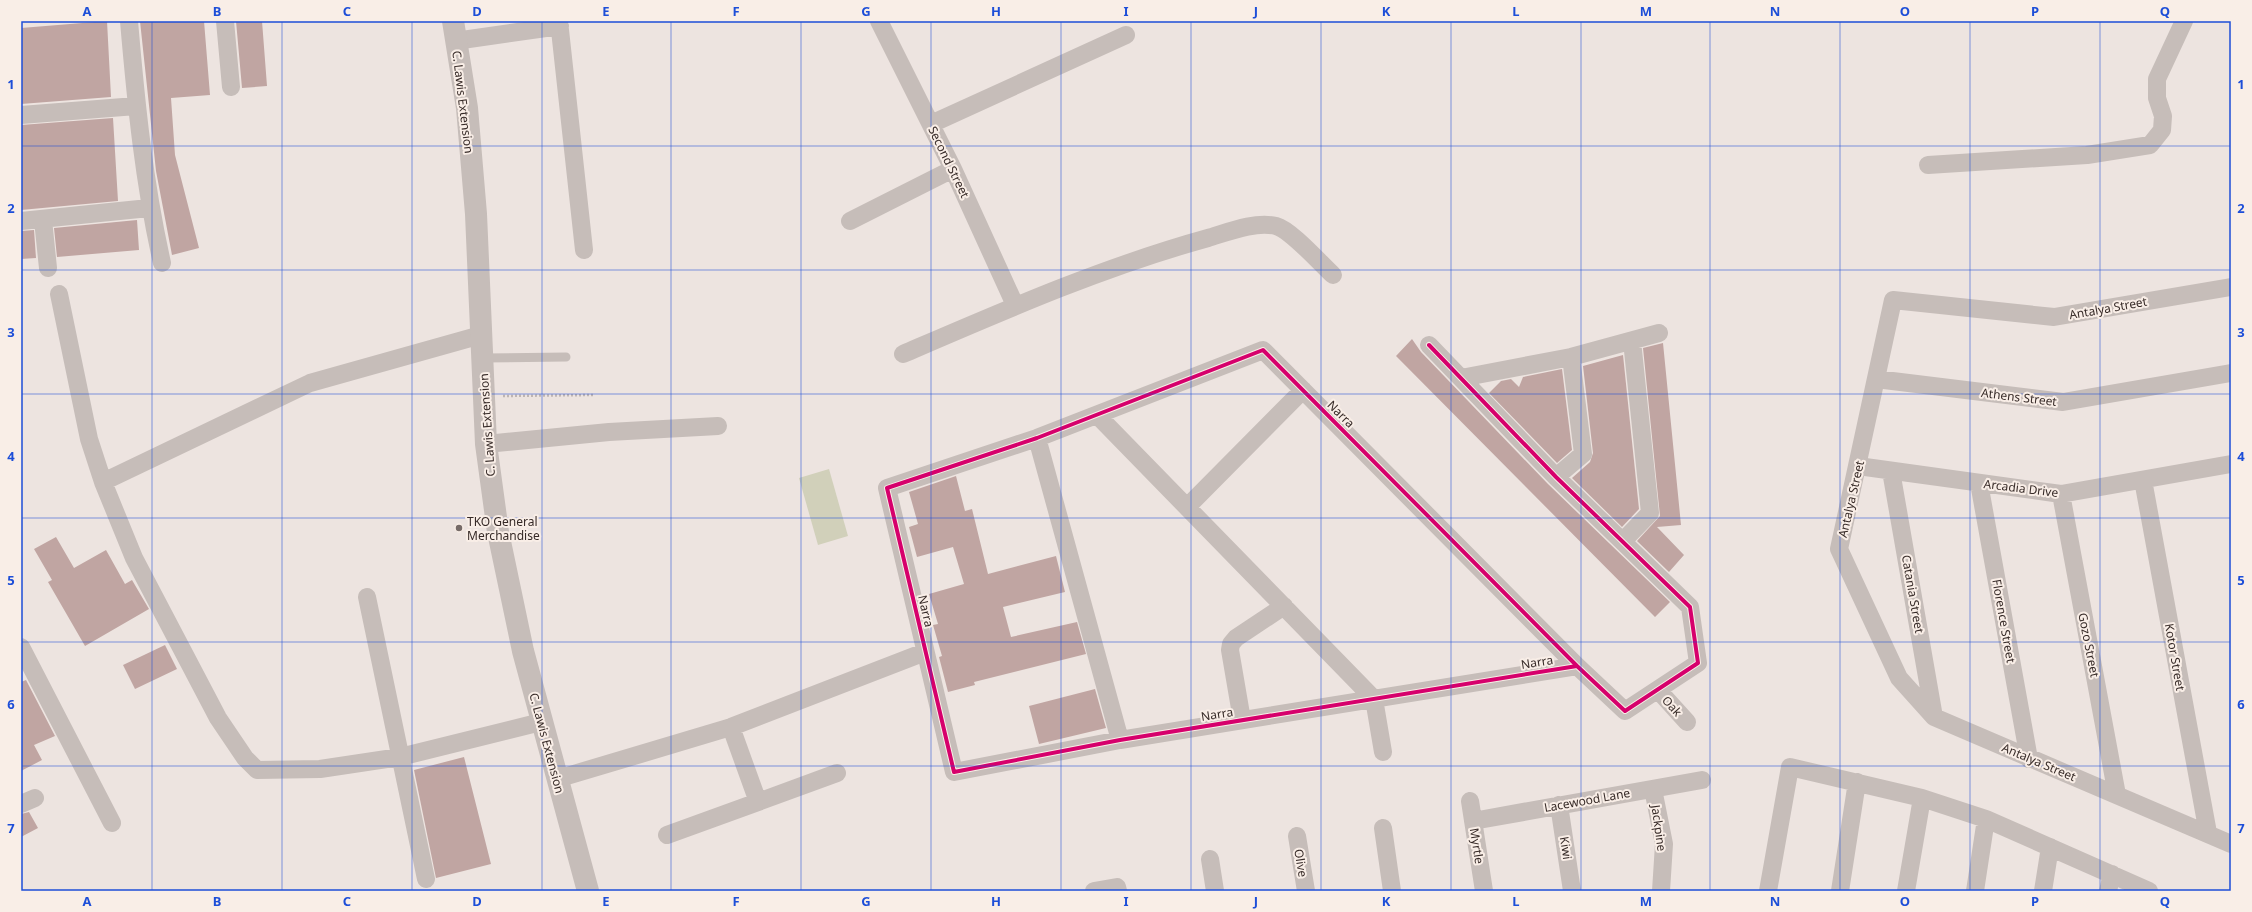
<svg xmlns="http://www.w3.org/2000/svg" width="2252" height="912" font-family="'Noto Sans',sans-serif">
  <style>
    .green { fill: #d1d0ba }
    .building { fill: #c0a5a2 }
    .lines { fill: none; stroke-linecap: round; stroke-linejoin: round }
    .path { stroke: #beb5b2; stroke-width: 2.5; stroke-dasharray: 2 2; stroke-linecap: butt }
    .service { stroke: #c6bdb9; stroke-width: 9 }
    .minor { stroke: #c6bdb9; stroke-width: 18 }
    .tertiary { stroke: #c6bdb9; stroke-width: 22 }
    .cycleway-casing { stroke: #f9eee7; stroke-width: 6 }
    .cycleway { stroke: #d6006c; stroke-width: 4 }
    .grid { fill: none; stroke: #1d4ed8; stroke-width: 1; stroke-opacity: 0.55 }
    .poi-dot { fill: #766b68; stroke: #f9eee7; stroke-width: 1.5 }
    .labels { text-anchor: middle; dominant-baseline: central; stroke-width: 4; stroke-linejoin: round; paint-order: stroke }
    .street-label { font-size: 12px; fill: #362a27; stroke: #f9eee7 }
    .poi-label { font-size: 12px; fill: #362a27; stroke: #f9eee7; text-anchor: start }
    .neatline { fill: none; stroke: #1d4ed8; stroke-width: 1.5 }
    .grid-label { font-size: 13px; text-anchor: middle; font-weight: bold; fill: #1d4ed8 }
  </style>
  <rect width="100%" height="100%" fill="#ede4e0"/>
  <!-- green -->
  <path class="green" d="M829 469 848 536 818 545 799 478Z"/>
  <!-- building -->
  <path class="building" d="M107 21 111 97 21 104V28Z
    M140 21H204L210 95 171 98 175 155 199 248 172 255 156 171Z
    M236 21H262L267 86 242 88Z
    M113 118 118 201 21 210V125Z
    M137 220 139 250 57 257 54 228Z
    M34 230 36 258 21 259V231Z
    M1412 339 1421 352 1548 484 1670 602 1655 617 1396 356Z
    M1663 343 1681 525 1657 527 1684 555 1669 572 1637 541 1660 516 1643 348Z
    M1623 355 1639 509 1622 527 1572 478 1590 462 1593 453 1583 366Z
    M1562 369 1572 450 1557 463 1489 393 1501 381 1511 379 1519 387 1523 377Z
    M956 476 965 511 972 509 988 574 1056 556 1065 592 1003 607 1011 637 1077 622 1086 654 974 682 975 685 948 692 939 657 942 656 933 625 938 624 929 594 964 584 953 547 917 557 909 527 918 524 909 492Z
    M56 537 74 568 106 550 125 584 132 580 149 609 85 646 48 582 52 580 34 549Z
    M165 645 177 669 135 689 123 665Z
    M26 680 55 736 34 745 42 760 21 771V682Z
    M1095 689 1106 728 1039 744 1029 706Z
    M464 757 491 864 436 878 414 770Z
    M29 812 38 828 21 837V814Z"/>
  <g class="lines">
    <!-- path -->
    <path class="path" d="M503 396 593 395"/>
    <!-- service -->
    <path class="service" d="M482 358 566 357"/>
    <!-- minor -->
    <path class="minor" d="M129 21C136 103 144 183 162 263
      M225 21 231 87
      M559 21 584 250
      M879 21 953 169 1015 305
      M455 41 560 26
      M21 115 136 106
      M931 124 1126 35
      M1928 165 2087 155 2150 145 2162 130 2163 116 2157 98V79L2184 21
      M43 220 48 268
      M21 221 149 208
      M850 221 953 169
      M2231 287 2054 317 1893 300 1839 549 1899 678 1934 717 2231 844
      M59 294 89 439 103 482 134 558 218 718 245 758 257 770 320 769 400 757 541 722
      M1429 345 1556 477 1690 607 1698 663 1625 711 1577 666 1263 350 1037 438 887 488 954 772 1120 740 1577 666
      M903 354C1003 311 1103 267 1208 238 1228 232 1255 221 1276 226 1291 230 1320 263 1333 275
      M1461 378 1571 357 1659 333
      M1876 379 2063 402 2231 373
      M1097 415 1374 699 1383 752
      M1037 438 1120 740
      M486 444 609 432 718 426
      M1858 466 2061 494 2231 464
      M1891 471 1934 717
      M1556 477 1583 454 1571 357
      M2143 480 2208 833
      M103 482 310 383 481 335
      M1979 483 2029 759
      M2061 494 2117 795
      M1187 507 1303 390
      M1623 541 1650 513 1632 341
      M367 597 426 879
      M21 647 112 823
      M1658 690 1687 722
      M1242 720 1230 650 1231 644 1236 638 1284 606
      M557 779 731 727 925 652
      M1653 789 1664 844 1661 891
      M1470 801 1484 891
      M758 802 837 773
      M21 804 35 798
      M1559 805 1572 891
      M1473 821 1702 780
      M1383 828 1392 891
      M667 835 758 802 731 727
      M1297 836 1306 891
      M1210 859 1215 891
      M1094 891 1117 887 1118 891
      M1768 891 1790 767 1922 798 1986 819 2149 891
      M1840 891 1857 782
      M1906 891 1922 798
      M1975 891 1986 819
      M2043 891 2050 847
      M2108 891 2112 874"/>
    <!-- tertiary -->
    <path class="tertiary" d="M453 21 467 108 476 214 486 444 498 532 523 651 588 891"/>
    <!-- cycleway casing -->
    <g class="cycleway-casing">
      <path id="cycleway" d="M1429 345 1556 477 1690 607 1698 663 1625 711 1577 666 1263 350 1037 438 887 488 954 772 1120 740 1577 666"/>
    </g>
    <!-- cycleway -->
    <use href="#cycleway" class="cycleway"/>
  </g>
  <!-- grid -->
  <path class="grid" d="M152 21V891M282 21V891M412 21V891M542 21V891M671 21V891M801 21V891M931 21V891M1061 21V891M1191 21V891M1321 21V891M1451 21V891M1581 21V891M1710 21V891M1840 21V891M1970 21V891M2100 21V891M21 146H2231M21 270H2231M21 394H2231M21 518H2231M21 642H2231M21 766H2231"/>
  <!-- markers -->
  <circle class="poi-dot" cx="459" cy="528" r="4"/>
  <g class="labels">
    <!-- street labels -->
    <g class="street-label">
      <text transform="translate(463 102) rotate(83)">C. Lawis Extension</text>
      <text transform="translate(949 162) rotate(64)">Second Street</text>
      <text transform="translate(2108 308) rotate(-10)">Antalya Street</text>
      <text transform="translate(2019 397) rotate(7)">Athens Street</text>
      <text transform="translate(1341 414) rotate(45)">Narra</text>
      <text transform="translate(487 425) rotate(-94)">C. Lawis Extension</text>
      <text transform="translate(2021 488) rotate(7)">Arcadia Drive</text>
      <text transform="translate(1851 499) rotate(-77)">Antalya Street</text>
      <text transform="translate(1913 594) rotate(80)">Catania Street</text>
      <text transform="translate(926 611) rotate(77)">Narra</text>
      <text transform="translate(2004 621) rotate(80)">Florence Street</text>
      <text transform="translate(2089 645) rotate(79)">Gozo Street</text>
      <text transform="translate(2175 657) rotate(80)">Kotor Street</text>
      <text transform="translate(1537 662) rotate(-9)">Narra</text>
      <text transform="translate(1672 706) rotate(48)">Oak</text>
      <text transform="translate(1217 714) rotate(-9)">Narra</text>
      <text transform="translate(547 743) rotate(75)">C. Lawis Extension</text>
      <text transform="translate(2039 762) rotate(23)">Antalya Street</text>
      <text transform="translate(1587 800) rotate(-10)">Lacewood Lane</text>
      <text transform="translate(1659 828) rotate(82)">Jackpine</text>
      <text transform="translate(1477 846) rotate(81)">Myrtle</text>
      <text transform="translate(1566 848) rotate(81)">Kiwi</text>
      <text transform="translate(1301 863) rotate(81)">Olive</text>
    </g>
    <!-- poi labels -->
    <g class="poi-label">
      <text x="467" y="521">TKO General<tspan x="467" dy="14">Merchandise</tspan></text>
    </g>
  </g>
  <!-- border -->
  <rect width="2252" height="912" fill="none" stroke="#f9eee7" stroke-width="44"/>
  <rect x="22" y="22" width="2208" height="868" class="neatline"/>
  <g class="grid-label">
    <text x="87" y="16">A</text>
    <text x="217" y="16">B</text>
    <text x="347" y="16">C</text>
    <text x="477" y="16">D</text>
    <text x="606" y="16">E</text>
    <text x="736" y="16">F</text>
    <text x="866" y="16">G</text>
    <text x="996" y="16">H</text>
    <text x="1126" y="16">I</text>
    <text x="1256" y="16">J</text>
    <text x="1386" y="16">K</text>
    <text x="1516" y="16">L</text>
    <text x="1646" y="16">M</text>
    <text x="1775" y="16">N</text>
    <text x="1905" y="16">O</text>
    <text x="2035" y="16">P</text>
    <text x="2165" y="16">Q</text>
    <text x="11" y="89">1</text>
    <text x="2241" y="89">1</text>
    <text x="11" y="213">2</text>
    <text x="2241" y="213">2</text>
    <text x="11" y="337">3</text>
    <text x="2241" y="337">3</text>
    <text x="11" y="461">4</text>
    <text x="2241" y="461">4</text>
    <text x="11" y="585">5</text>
    <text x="2241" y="585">5</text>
    <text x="11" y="709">6</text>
    <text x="2241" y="709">6</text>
    <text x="11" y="833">7</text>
    <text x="2241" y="833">7</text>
    <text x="87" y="906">A</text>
    <text x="217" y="906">B</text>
    <text x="347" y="906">C</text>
    <text x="477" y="906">D</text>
    <text x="606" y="906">E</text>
    <text x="736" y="906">F</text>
    <text x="866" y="906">G</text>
    <text x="996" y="906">H</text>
    <text x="1126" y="906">I</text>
    <text x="1256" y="906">J</text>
    <text x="1386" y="906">K</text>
    <text x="1516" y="906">L</text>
    <text x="1646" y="906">M</text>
    <text x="1775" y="906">N</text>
    <text x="1905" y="906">O</text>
    <text x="2035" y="906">P</text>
    <text x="2165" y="906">Q</text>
  </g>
</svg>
